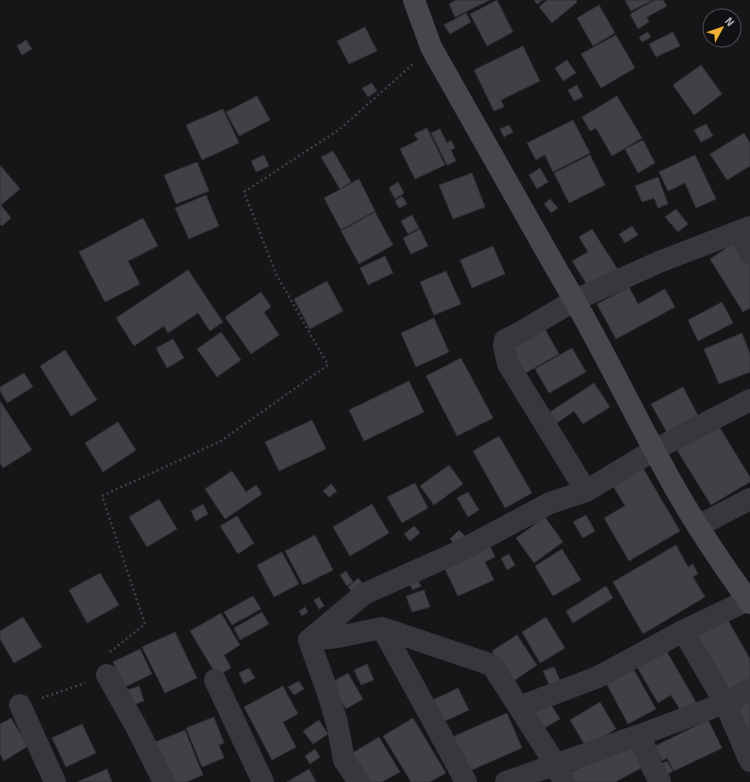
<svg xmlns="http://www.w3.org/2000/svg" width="750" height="782" font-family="Signika,sans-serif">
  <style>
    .building { fill: #404145; stroke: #303034 }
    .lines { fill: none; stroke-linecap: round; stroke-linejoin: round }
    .path { stroke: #3d3f44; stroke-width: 2.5; stroke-dasharray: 2 3; stroke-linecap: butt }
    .street { stroke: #37383d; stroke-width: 22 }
    .secondary { stroke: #45474d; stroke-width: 22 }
  </style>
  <rect width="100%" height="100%" fill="#161618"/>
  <!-- building -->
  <path class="building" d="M456 0H490L455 17 449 4Z
    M497 0 513 32 487 46 470 14Z
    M534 0H543L537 4Z
    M547 0H576L577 2 552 23 539 7Z
    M625 0H653L631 11Z
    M655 0H663L667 6 647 17 649 22 638 29 630 14Z
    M599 5 615 33 593 46 577 18Z
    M466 13 471 22 450 34 444 25Z
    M365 27 377 51 349 64 337 41Z
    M648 32 651 37 642 42 639 37Z
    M673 32 680 46 656 57 649 44Z
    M616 35 635 68 601 88 581 54Z
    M26 40 32 49 22 55 17 46Z
    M523 46 540 81 501 100 504 107 494 111 474 70Z
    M567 60 576 73 563 81 555 68Z
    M701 65 722 94 694 115 673 85Z
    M372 83 377 91 368 97 362 88Z
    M577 85 583 97 574 101 568 90Z
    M257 96 270 120 239 136 226 112Z
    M617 96 642 138 612 156 596 128 590 131 582 117Z
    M223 109 239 143 202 160 186 125Z
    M573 120 590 153 553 172 545 155 536 160 527 143Z
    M706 124 713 136 701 142 694 130Z
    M509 125 513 132 504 137 500 129Z
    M427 128 445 165 415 179 400 149 418 140 414 134Z
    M440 129 447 143 451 140 455 148 451 150 456 161 447 165 431 133Z
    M744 133 750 143V166L727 180 710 154Z
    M643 140 655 163 638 173 625 149Z
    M333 151 351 182 340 189 321 157Z
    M264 155 269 166 256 172 251 161Z
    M590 155 605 185 569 203 554 173Z
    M695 155 716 199 696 208 685 183 668 191 659 172Z
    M197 162 209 191 176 204 164 175Z
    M0 165 20 189 1 205 11 218 2 226 0 224Z
    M540 168 548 182 537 189 529 175Z
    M472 173 485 207 453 219 439 185Z
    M658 177 668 204 658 208 654 198 642 202 635 186Z
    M359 179 375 211 341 230 324 198Z
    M398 182 404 193 395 199 389 188Z
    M206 195 219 226 189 239 175 208Z
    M402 196 407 204 399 208 395 201Z
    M550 199 558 208 551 213 544 204Z
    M676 209 688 224 678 232 665 217Z
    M375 212 393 245 359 264 341 231Z
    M412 215 419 228 408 234 401 221Z
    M143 218 158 246 128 261 140 284 105 302 79 252Z
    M632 226 638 235 625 243 619 234Z
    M420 229 428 246 411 254 403 238Z
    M592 229 620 273 591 291 572 261 588 252 579 237Z
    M737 241 750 260V308L743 312 710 259Z
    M493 246 505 274 472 288 460 260Z
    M385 256 393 273 368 285 360 268Z
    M188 270 223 322 210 331 198 313 168 333 164 326 134 346 116 318Z
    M446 271 461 304 434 315 420 282Z
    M327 281 343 311 310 329 294 299Z
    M629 287 638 304 665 289 675 307 616 339 597 304Z
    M261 292 271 307 264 312 279 335 251 354 225 317Z
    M722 302 733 323 698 341 688 320Z
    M434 318 449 352 416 367 401 333Z
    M542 324 559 354 524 374 507 344Z
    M221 332 241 360 217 377 197 349Z
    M742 333 750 354V372L719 384 704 349Z
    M173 339 184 358 167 368 156 348Z
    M572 348 586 372 549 393 535 369Z
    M65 350 97 400 71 416 40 366Z
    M461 358 493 418 457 436 426 376Z
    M24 373 33 387 7 403 0 391V387Z
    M409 381 424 412 364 441 349 410Z
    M594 383 610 407 583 424 574 411 557 423 550 412Z
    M683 387 701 421 670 438 651 404Z
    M0 401 32 450 3 468 0 463Z
    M312 420 326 449 279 471 265 442Z
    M118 422 136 450 103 472 85 443Z
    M718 425 750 477V482L711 505 677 450Z
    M499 436 532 493 505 508 473 451Z
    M640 463 680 531 629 561 604 518 625 506 610 481Z
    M449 465 463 484 434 505 420 486Z
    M232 471 246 492 256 485 262 494 225 519 205 489Z
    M415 483 428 508 402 523 387 497Z
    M331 484 337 491 329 497 323 491Z
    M468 492 479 510 468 517 457 498Z
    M159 499 177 529 147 547 129 517Z
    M203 504 208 514 196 521 191 511Z
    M372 504 389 533 350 556 333 527Z
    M586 515 595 531 583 538 573 522Z
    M237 516 254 543 238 554 220 526Z
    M545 517 563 542 534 563 516 538Z
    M414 526 420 533 410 541 404 534Z
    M459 530 466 537 456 546 450 539Z
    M315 535 333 570 303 585 285 551Z
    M489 544 495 557 485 562 494 580 458 596 443 565Z
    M676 545 688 567 693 564 698 574 693 577 705 597 643 634 613 582Z
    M562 549 581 580 553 596 535 566Z
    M282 552 299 584 274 597 257 565Z
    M509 554 515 565 507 570 501 558Z
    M346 571 353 582 347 586 340 575Z
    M100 573 119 605 87 623 69 590Z
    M414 574 421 586 413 590 406 579Z
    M358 578 364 585 354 594 348 587Z
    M606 586 613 598 573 623 566 611Z
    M424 590 430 607 412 612 406 596Z
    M253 596 261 609 232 625 224 612Z
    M319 597 324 606 319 609 314 600Z
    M305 607 308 612 302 616 299 611Z
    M262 612 269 624 240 640 234 628Z
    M221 613 240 645 224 655 231 668 217 676 190 631Z
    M725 615 750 659V679L728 691 694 632Z
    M23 617 42 647 14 663 0 639V631Z
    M546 617 565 648 540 663 522 632Z
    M175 632 197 678 165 693 142 647Z
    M517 635 537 665 512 682 492 651Z
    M663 645 697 704 682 713 671 695 658 703 634 662Z
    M140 649 152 674 125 687 113 662Z
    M630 663 656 709 628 724 603 677Z
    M367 664 374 680 361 685 354 670Z
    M554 667 561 682 550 687 543 671Z
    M249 668 255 678 244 684 239 673Z
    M348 673 363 699 346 709 331 683Z
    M299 681 304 689 294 695 288 687Z
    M139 686 144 701 129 706 124 691Z
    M283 686 298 714 283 722 296 747 272 760 244 707Z
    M458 688 469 710 443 722 433 700Z
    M549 701 560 719 541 730 530 712Z
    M750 701V738L733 712Z
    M600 702 616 729 586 747 570 720Z
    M507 713 522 748 465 773 450 738Z
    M214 717 224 743 219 745 224 758 202 767 186 728Z
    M11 718 28 746 4 761 0 754V724Z
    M413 718 446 773 430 782H411L383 736Z
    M319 720 328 734 313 744 303 731Z
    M708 720 722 748 674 771 667 758 662 761 655 746Z
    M82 724 96 753 66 767 52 738Z
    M185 730 203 775 187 782H169L153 743Z
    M379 737 400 772 382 782H365L349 755Z
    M629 741 643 767 615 782H573L569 773Z
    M315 749 320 757 310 764 305 756Z
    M667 761 673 771 664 777 657 766Z
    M107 769 112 782H77Z
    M309 769 316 782H287Z"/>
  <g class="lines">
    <!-- path -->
    <path class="path" d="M110 652 145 624 102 496 221 441 328 365 276 274 244 192 340 129 413 64
      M42 698 85 683"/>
    <!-- street -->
    <path class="street" d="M738 233 750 253
      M586 491 508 364 504 346 505 340 521 332 575 300 659 262 750 227
      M698 526 750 499
      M382 628 438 730 466 782
      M683 631 725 703 750 761
      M309 640 364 594 458 552 550 503 586 491 654 450 750 400
      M309 640 338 637 382 628 492 665 556 765 564 782
      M309 640 328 693 337 723 344 760 359 782
      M107 675 137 728 164 782
      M215 680 263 782
      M20 705 55 782
      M519 707 598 677 683 631 750 599
      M640 735 652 767 660 782
      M506 782 640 735 725 703 750 689"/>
    <!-- secondary -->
    <path class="secondary" d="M414 0 431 47 557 270C598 338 632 411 671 481 694 523 722 564 750 603"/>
  </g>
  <!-- north arrow -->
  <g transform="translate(722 28) rotate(50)"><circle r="19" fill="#111113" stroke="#4d4f55"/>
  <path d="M0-3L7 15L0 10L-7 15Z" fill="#f2b134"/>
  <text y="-6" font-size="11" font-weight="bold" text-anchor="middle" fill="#a8adb8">N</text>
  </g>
</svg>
